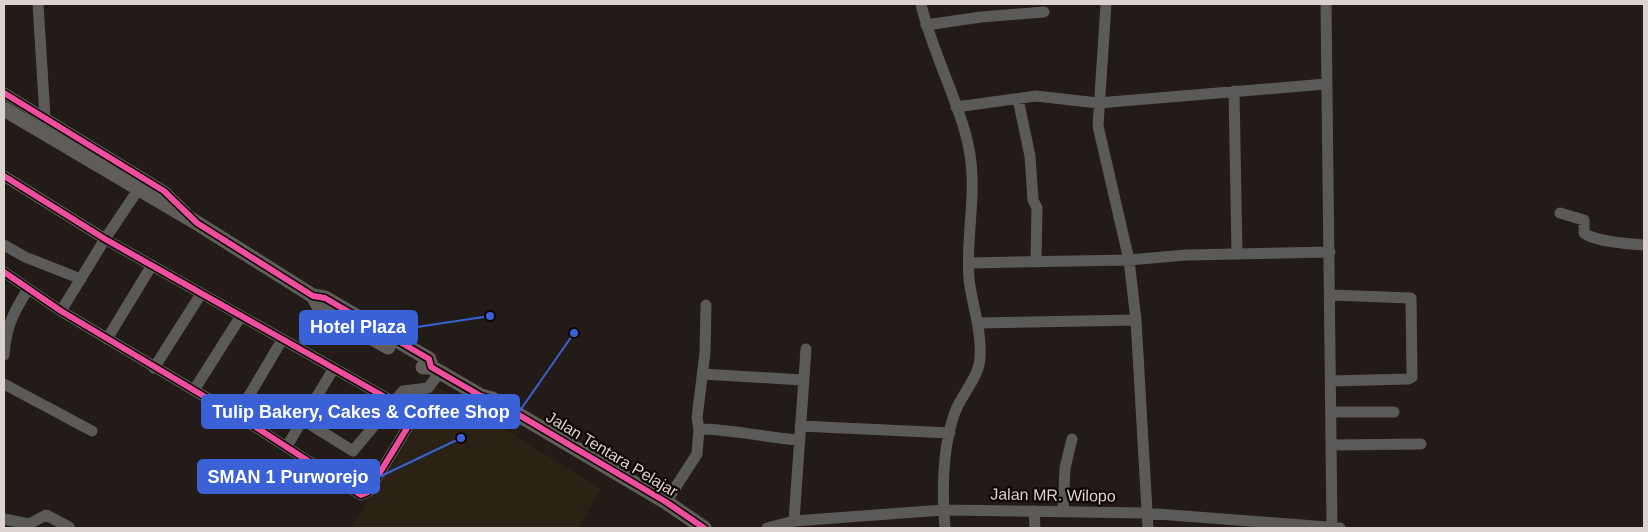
<svg xmlns="http://www.w3.org/2000/svg" width="1648" height="532" font-family="Helvetica,sans-serif">
  <style>
    .education { fill: #2a2214 }
    .lines { fill: none; stroke-linecap: round; stroke-linejoin: round }
    .street { stroke: #5c5a58; stroke-width: 11 }
    .secondary { stroke: #5f5c5a; stroke-width: 15 }
    .cycleway-casing { stroke: #0b0604; stroke-width: 9 }
    .cycleway { stroke: #ef4d9e; stroke-width: 6 }
    .labels { text-anchor: middle; dominant-baseline: central; stroke-width: 4.5; stroke-linejoin: round; paint-order: stroke }
    .street-label { font-size: 16px; fill: #dcd3ce; stroke: #0b0604 }
    .leader { fill: none; stroke: #3a62d6; stroke-width: 2 }
    .callout-dot { fill: #3a62d6; stroke: #0b0604; stroke-width: 2 }
    .callout { fill: #3a62d6; stroke: #3a62d6; stroke-width: 2 }
    .callout-label { font-size: 18px; text-anchor: middle; font-weight: bold; fill: #fff }
  </style>
  <rect width="100%" height="100%" fill="#221b17"/>
  <!-- education -->
  <path class="education" d="M435 386 601 489 578 528H351Z"/>
  <g class="lines">
    <!-- street -->
    <path class="street" d="M38 4 45 117 43 121
      M921 4C931 48 953 89 965 132 981 187 965 227 969 279 972 305 982 331 980 358 979 377 962 394 955 412 942 448 942 491 945 528
      M1106 4 1098 126 1129 260 1136 320 1148 528
      M1326 4 1332 528
      M926 25 981 17 1044 12
      M1234 91 1237 254
      M4 93 164 191 186 212
      M1018 99 1030 156 1033 200 1037 208 1036 262
      M956 107 1036 96 1098 103 1326 84
      M4 176 105 239 408 410 412 415V420L368 492 361 495 254 426 61 311 4 272
      M1560 213 1584 220V233C1596 242 1629 244 1644 245
      M4 245 25 257 81 279
      M969 263 1129 260 1186 255 1330 252
      M1331 295 1411 298 1412 377 1408 379 1331 381
      M61 311 105 239 138 190
      M977 323 1136 320
      M107 339 152 265
      M4 355C6 327 13 313 28 289
      M154 368 201 294
      M703 374 803 380
      M4 384 92 431
      M194 390 241 316
      M1331 412H1394
      M237 416 282 340
      M303 420 353 451 403 391 428 388 440 372
      M800 426 950 433
      M699 429C733 429 766 438 800 440
      M1332 445 1421 444
      M287 446 334 368
      M666 502 697 454 699 429 697 418 705 353 706 305
      M1034 511 1035 528
      M1063 511 1065 468 1072 439
      M4 519 29 524 46 515 69 527
      M794 521 806 349
      M767 528 794 521 943 510 1145 513 1340 528"/>
    <!-- secondary -->
    <path class="secondary" d="M4 109 197 223 313 296 325 298 429 359 431 367
      M313 296 320 308 388 347
      M423 367H431L481 396 492 399 666 502 704 528"/>
    <!-- cycleway casing -->
    <g class="cycleway-casing">
      <path id="cycleway" d="M4 93 164 191 197 223 313 296 325 298 429 359 431 367 481 396 492 399 666 502 704 528
        M4 176 105 239 408 410 412 415V420L368 492 361 495 254 426 61 311 4 272"/>
    </g>
    <!-- cycleway -->
    <use href="#cycleway" class="cycleway"/>
  </g>
  <g class="labels">
    <!-- street labels -->
    <g class="street-label">
      <text transform="translate(612 454) rotate(31)">Jalan Tentara Pelajar</text>
      <text transform="translate(1053 495) rotate(1)">Jalan MR. Wilopo</text>
    </g>
  </g>
  <!-- callouts -->
  <path class="leader" d="M490 316L417 327M574 333L519 412M461 438L379 477"/>
  <g class="callout-dot">
    <circle cx="490" cy="316" r="5"/>
    <circle cx="574" cy="333" r="5"/>
    <circle cx="461" cy="438" r="5"/>
  </g>
  <g class="callout">
    <rect x="300" y="311" width="117" height="33" rx="5"/>
    <rect x="202" y="395" width="317" height="33" rx="5"/>
    <rect x="198" y="460" width="181" height="33" rx="5"/>
  </g>
  <g class="callout-label">
    <text x="358" y="333">Hotel Plaza</text>
    <text x="361" y="418">Tulip Bakery, Cakes &amp; Coffee Shop</text>
    <text x="288" y="483">SMAN 1 Purworejo</text>
  </g>
  <!-- border -->
  <rect width="1648" height="532" fill="none" stroke="#dcd3ce" stroke-width="10"/>
</svg>
